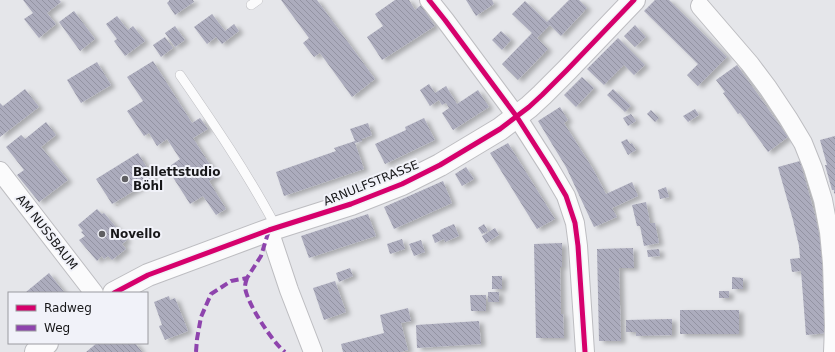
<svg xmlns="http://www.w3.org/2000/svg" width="835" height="352" font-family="'DejaVu Sans',sans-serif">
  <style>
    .building { fill: url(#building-back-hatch); filter: url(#shadow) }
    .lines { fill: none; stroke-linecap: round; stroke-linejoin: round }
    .service-casing { stroke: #bdbdc1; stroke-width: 10 }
    .minor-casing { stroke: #bdbdc1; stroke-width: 20 }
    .tertiary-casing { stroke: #bdbdc1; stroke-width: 24 }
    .path { stroke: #c4c4c5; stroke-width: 2.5; stroke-dasharray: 3 2; stroke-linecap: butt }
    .service { stroke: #fbfbfc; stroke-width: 9 }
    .minor { stroke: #fbfbfc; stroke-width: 18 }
    .tertiary { stroke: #fbfbfc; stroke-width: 22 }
    .quiet { stroke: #8e44ad; stroke-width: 4; stroke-dasharray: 8 4; stroke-linecap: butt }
    .cycleway-casing { stroke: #f1f2f9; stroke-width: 8 }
    .cycleway { stroke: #d6006c; stroke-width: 5 }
    .poi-dot { fill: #5f5f62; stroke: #f1f2f9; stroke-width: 1.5 }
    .labels { text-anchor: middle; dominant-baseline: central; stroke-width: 4; stroke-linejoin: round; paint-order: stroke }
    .poi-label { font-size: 12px; font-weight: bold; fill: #171719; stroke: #f1f2f9; text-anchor: start }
    .street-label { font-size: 12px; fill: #171719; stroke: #f1f2f9 }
  </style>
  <defs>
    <pattern id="building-back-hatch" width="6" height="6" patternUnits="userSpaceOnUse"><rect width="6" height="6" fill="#acacbd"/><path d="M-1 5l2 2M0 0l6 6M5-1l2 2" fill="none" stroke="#9393a2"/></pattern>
    <filter id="shadow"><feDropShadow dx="4.5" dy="2.5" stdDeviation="2" flood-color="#0004"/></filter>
  </defs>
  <rect width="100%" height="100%" fill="#e5e6ea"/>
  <!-- building -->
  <path class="building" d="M23 0H59L61 2 47 13 56 24 39 38 24 19 33 13Z
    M169 0H193L194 2 175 15 167 3 169 1Z
    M281 0H317L375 79 352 97 320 53 314 57 303 43 309 38Z
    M395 0H409L415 10 421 5 435 26 382 60 367 37 383 26 375 14Z
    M466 0H492L494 4 476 16Z
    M569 0H579L587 8 561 36 550 25 537 38 548 49 518 80 502 64 532 33 512 14 525 1 547 22Z
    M655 0H669L727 57 698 86 687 75 698 64 644 11Z
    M74 11 95 39 80 51 59 22Z
    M212 14 225 31 234 24 239 31 222 44 216 37 207 44 194 27Z
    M117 16 128 30 133 26 145 41 125 56 114 41 117 39 106 24Z
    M635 25 646 37 635 47 624 36Z
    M175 26 185 40 175 47 165 33Z
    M501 31 511 40 502 50 492 40Z
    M165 37 173 48 161 57 153 45Z
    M618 38 645 65 634 75 624 65 604 85 587 69Z
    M153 61 192 123 200 118 208 129 193 138 217 176 209 181 226 209 216 215 203 196 190 204 167 168 180 159 167 139 157 146 149 133 144 136 127 111 143 101 127 77Z
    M97 62 111 85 81 103 67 80Z
    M737 65 788 137 768 152 740 113 738 114 723 93 725 92 716 80Z
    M582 77 594 88 576 107 564 95Z
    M429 84 435 93 446 86 457 104 478 90 489 107 453 130 442 113 449 108 446 103 442 105 439 100 430 106 420 90Z
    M25 89 39 107 0 137V103L3 106Z
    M613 89 631 106 625 112 607 95Z
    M560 107 568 120 564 123 593 169 606 194 632 182 638 196 612 208 617 217 594 227 566 167 538 121Z
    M695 109 699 115 688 122 683 116Z
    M651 110 659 118 655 122 647 114Z
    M631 114 636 121 628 126 623 118Z
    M424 118 435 140 385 164 375 144 406 130 405 127Z
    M46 122 56 135 41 147 68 180 39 202 17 175 24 170 6 147 21 135 25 139Z
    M368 123 372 135 362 139V141L355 143 364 169 284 196 276 172 336 151 334 148 355 141 350 129Z
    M835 136V193L834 194V190H832L825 165H827L820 140Z
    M627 139 630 144 632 143 636 150 628 155 621 142Z
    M508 143 555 219 537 229 490 153Z
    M138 153 154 179 112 204 96 179Z
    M800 161 815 215 821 243 823 269 828 333 806 335 801 271 792 272 790 259 800 258 799 246 793 220 778 167Z
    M466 167 474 179 462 186 455 174Z
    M443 181 452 203 394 229 384 207Z
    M666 187 669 197 660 199 658 190Z
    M646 202 650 223H655L659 243 644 246 640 226H637L632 205Z
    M97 209 102 214 104 213 127 240 122 244 126 249 112 260 108 256 104 259 102 256 97 261 79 240 85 236 81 232 83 231 78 225Z
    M368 214 376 236 309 258 301 236Z
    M454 224 459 236 445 242 444 239 435 243 432 235 441 231 440 230Z
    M484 224 488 231 482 234 478 228Z
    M495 228 499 235 486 243 482 236Z
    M402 239 405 249 390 254 387 244Z
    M421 240 425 252 414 256 409 244Z
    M562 243V267H560L561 314H563L564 338H536L534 244Z
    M633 248 634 268H619L621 341H599L597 249Z
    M659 249 660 256 648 257 647 250Z
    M350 268 353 276 339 282 336 273Z
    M49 273 64 292 62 293H27L26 292Z
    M492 276H502V289H492Z
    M732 277 743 278V289H732Z
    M335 281 346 312 324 320 313 288Z
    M719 291H729V298H719Z
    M488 292H499V302H488Z
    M470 295H486V311H471Z
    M169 296 170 300 175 298 188 331 165 340 159 326 162 325 154 302Z
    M408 308 411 321 401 323 408 350 401 352H343L341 344 384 333 380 315Z
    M680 310H739V334H680Z
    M672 319V335L636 336V332H626V320Z
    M479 321 481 344 417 348 416 325Z
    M97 343H135L142 352H86Z"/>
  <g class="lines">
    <!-- service casing -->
    <g class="service-casing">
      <path id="service" d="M251 5 258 0
        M180 75C214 124 248 174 276 227"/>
    </g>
    <!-- minor casing -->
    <g class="minor-casing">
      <path id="minor" d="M429 0 445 20 517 117 549 167 566 196 575 223 578 246 585 352
        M700 6 750 64 768 88 788 118 803 143 813 168 823 200 829 232 832 263 834 327 833 352
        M0 171 94 293
        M269 230 289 290 313 352"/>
    </g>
    <!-- tertiary casing -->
    <g class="tertiary-casing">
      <path id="tertiary" d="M114 293 148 275 269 230 351 204 402 184 440 165 500 129 529 107 542 95 567 70 634 0
        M36 352 47 343"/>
    </g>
    <!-- path -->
    <path class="path" d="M117 206 118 201"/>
    <!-- service -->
    <use href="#service" class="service"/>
    <!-- minor -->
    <use href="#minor" class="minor"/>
    <!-- tertiary -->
    <use href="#tertiary" class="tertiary"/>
    <!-- quiet -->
    <path class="quiet" d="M247 278C246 281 245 284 245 287 246 302 273 343 285 352
      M196 352 197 339 201 317 211 294 231 281 247 278 261 256 269 230"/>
    <!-- cycleway casing -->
    <g class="cycleway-casing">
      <path id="cycleway" d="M429 0 445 20 517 117 549 167 566 196 575 223 578 246 585 352
        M114 293 148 275 269 230 351 204 402 184 440 165 500 129 529 107 542 95 567 70 634 0"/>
    </g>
    <!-- cycleway -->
    <use href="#cycleway" class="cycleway"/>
  </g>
  <!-- markers -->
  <g class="poi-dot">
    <circle cx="125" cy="179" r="4"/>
    <circle cx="102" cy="234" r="4"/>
  </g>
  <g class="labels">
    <!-- poi labels -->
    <g class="poi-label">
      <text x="133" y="172">Ballettstudio<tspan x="133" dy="14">Böhl</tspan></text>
      <text x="110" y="234">Novello</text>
    </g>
    <!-- street labels -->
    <g class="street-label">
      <text transform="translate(371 183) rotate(-22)">ARNULFSTRASSE</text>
      <text transform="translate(47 232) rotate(52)">AM NUSSBAUM</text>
    </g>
  </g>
  <!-- legend -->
  <rect x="8" y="292" width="140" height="52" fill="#f1f2f9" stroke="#9a9a9f"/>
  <rect x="16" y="305" width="20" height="6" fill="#d6006c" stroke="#9a9a9f"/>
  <text x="44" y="312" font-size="12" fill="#171719">Radweg</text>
  <rect x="16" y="325" width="20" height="6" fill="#8e44ad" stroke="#9a9a9f"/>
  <text x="44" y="332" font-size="12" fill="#171719">Weg</text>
</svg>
